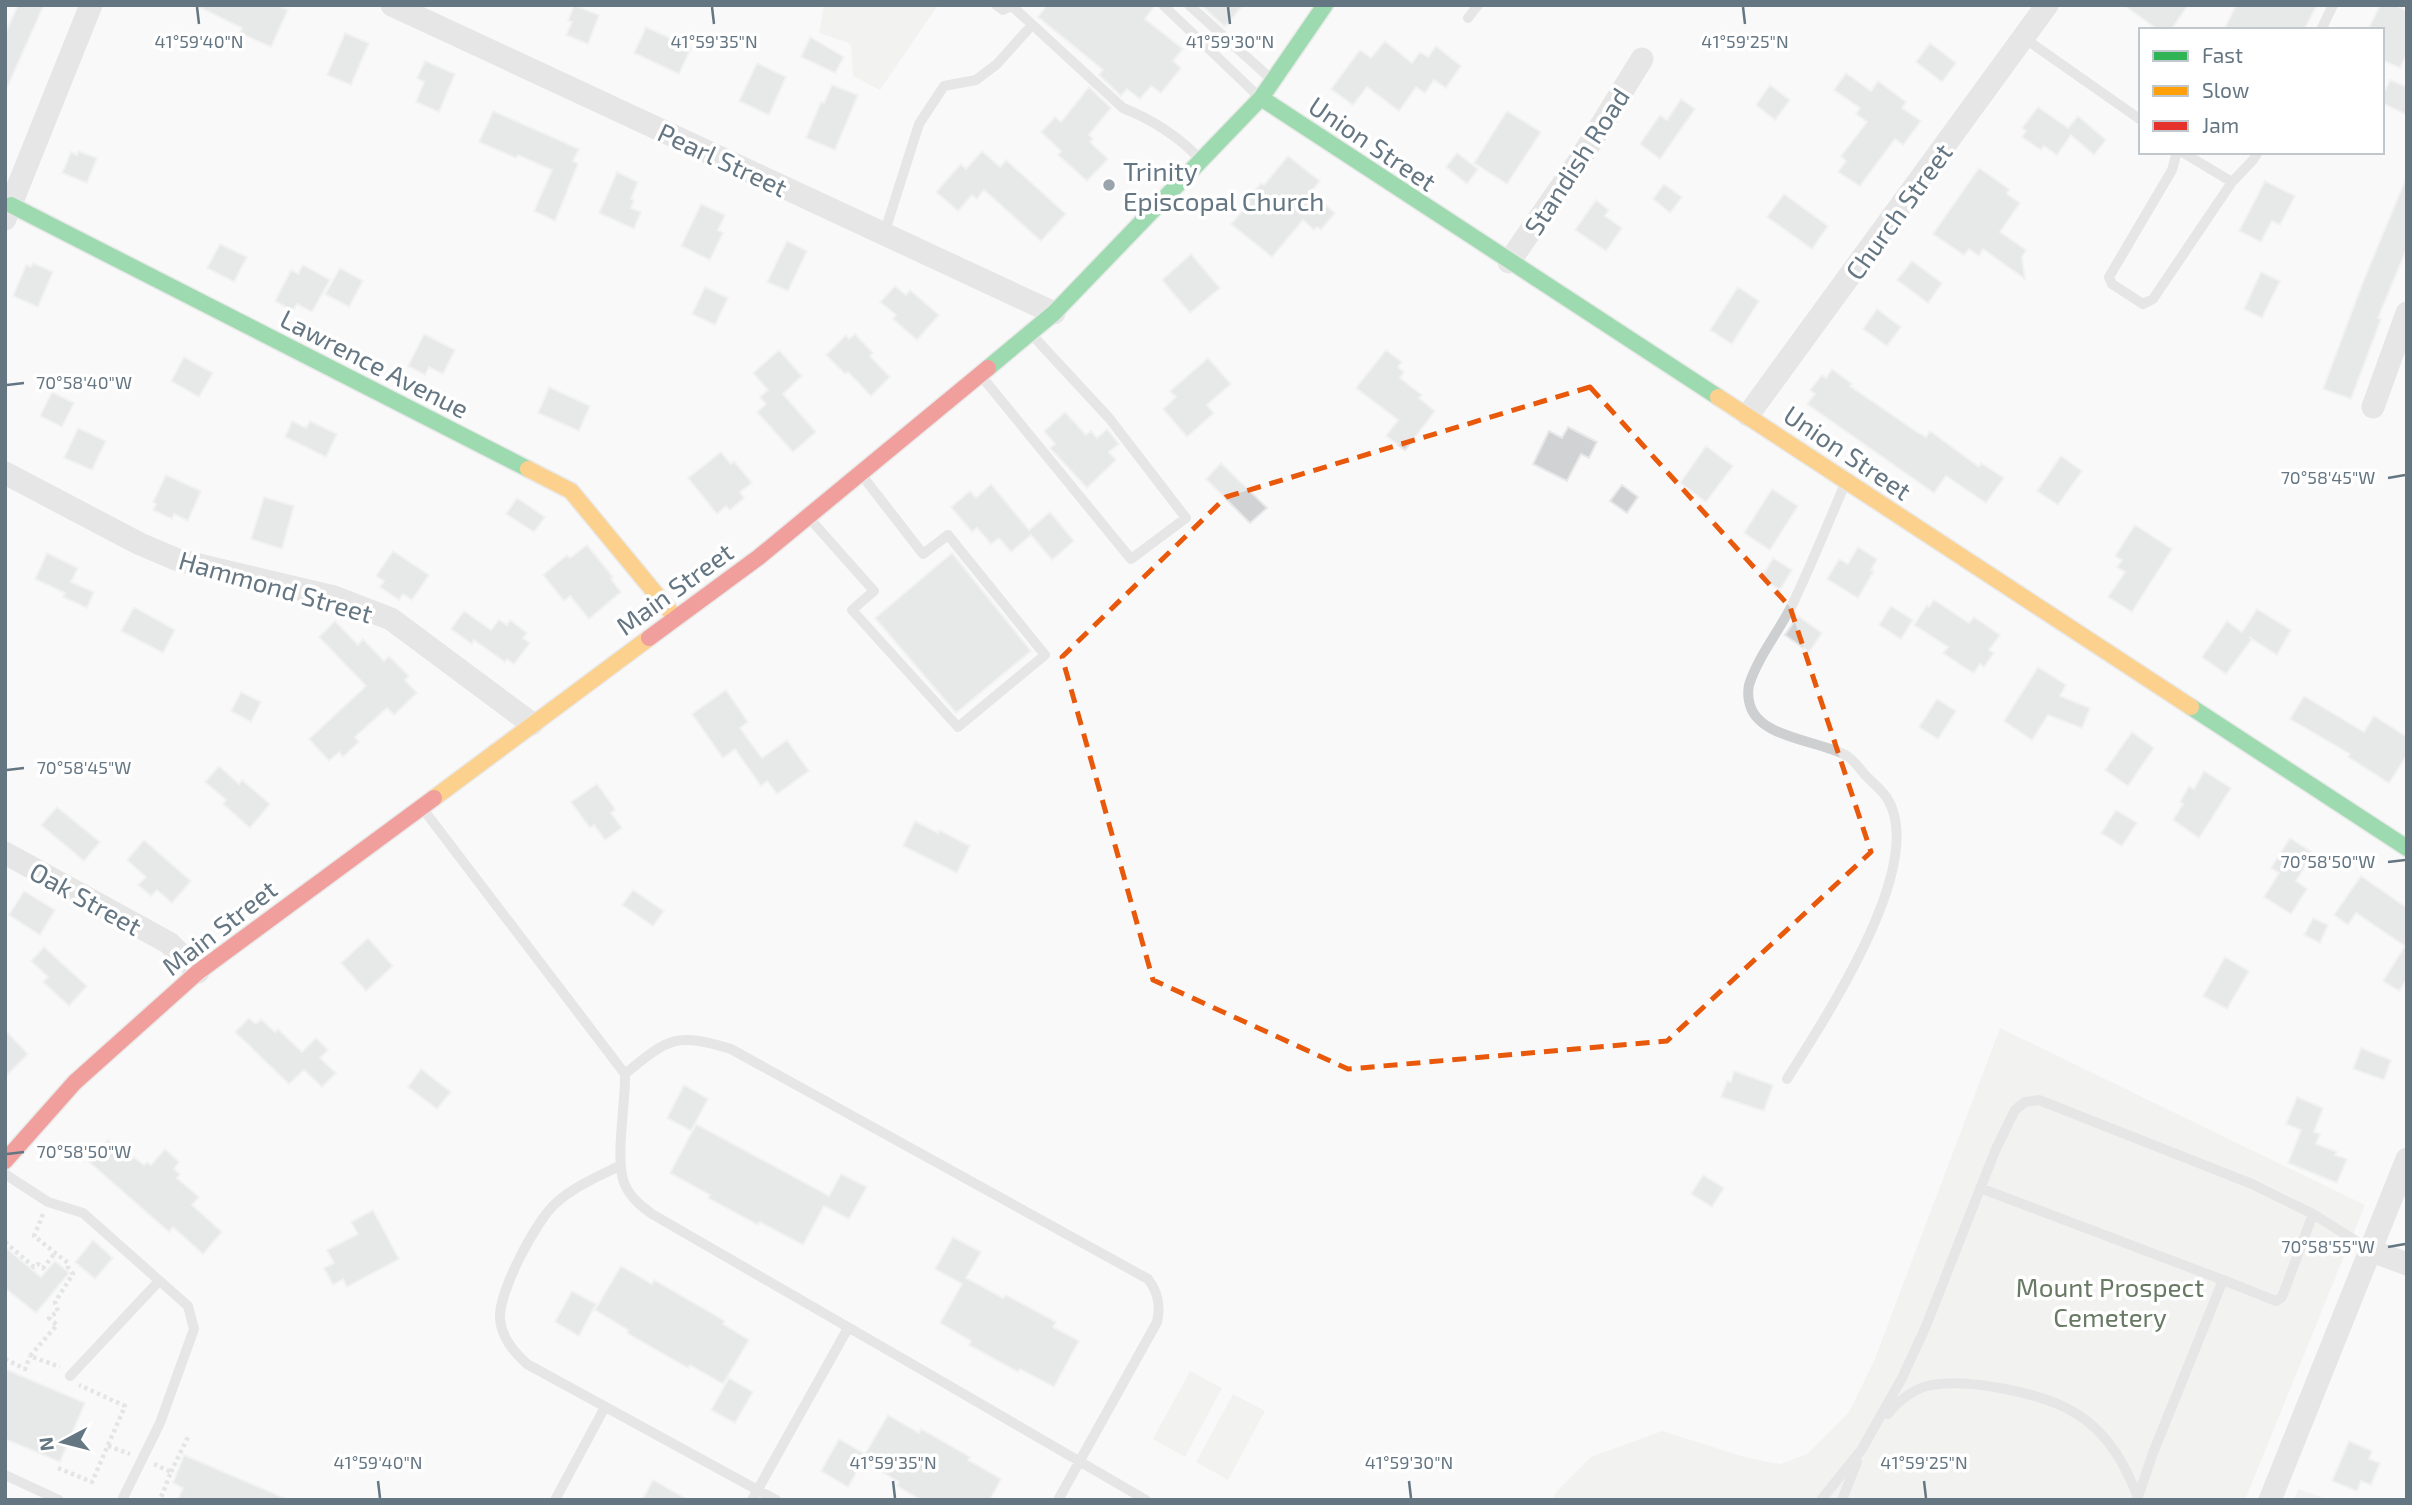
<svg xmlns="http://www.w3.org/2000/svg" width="2412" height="1505" font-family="'Exo 2',sans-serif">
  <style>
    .built { fill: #e8e9e9 }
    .green { fill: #e8ebe6 }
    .building { fill: #d0d2d3; stroke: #e8e8e8; stroke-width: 2 }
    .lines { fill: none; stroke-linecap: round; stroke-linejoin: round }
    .fast-casing { stroke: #d5d6d7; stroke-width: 19 }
    .slow-casing { stroke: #d5d6d7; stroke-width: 19 }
    .jam-casing { stroke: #d5d6d7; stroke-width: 19 }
    .path { stroke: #cbcccd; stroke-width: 4.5; stroke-dasharray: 3.5 3.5; stroke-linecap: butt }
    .lane { stroke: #cecfd0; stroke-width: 10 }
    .street { stroke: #cecfd0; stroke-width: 23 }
    .fast { stroke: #30b455; stroke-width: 16 }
    .slow { stroke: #ff9f0a; stroke-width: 16 }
    .jam { stroke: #e5322d; stroke-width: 16 }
    .marked { fill: none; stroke: #e8590c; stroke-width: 5; stroke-dasharray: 14 9; stroke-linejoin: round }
    .ticks { fill: none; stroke: #657683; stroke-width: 2.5 }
    .poi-dot { fill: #99a4ac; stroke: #fff; stroke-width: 2.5 }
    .labels { text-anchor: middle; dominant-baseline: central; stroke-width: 7; stroke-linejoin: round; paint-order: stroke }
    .street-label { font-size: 26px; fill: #657683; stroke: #fff }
    .poi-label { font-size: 26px; fill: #657683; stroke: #fff; text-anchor: start }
    .park-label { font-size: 26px; fill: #687a64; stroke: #fff }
    .ticks-label { font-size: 18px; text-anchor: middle; fill: #657683; stroke: #fff; stroke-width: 7; stroke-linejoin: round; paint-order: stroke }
  </style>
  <rect width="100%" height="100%" fill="#f9f9f9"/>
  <!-- built -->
  <path class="built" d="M2298 1489 2330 1500H2294Z"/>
  <!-- green -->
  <path class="green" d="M824 5H938L880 90 853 76 851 44 819 33Z
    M2000 1028 2365 1205 2245 1500H1552L1557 1491 1591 1457 1662 1431 1748 1458 1780 1464 1807 1454 1849 1412 1874 1361Z
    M1190 1371 1222 1388 1185 1457 1153 1439Z
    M1233 1394 1265 1411 1228 1480 1196 1462Z"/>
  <!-- building -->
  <path class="building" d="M18 5H44L5 92V34Z
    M195 5H276L288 10 271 47 240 33 242 28Z
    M574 5 599 15 588 44 566 35 572 22 568 21Z
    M1047 5H1155L1145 19 1183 49 1173 61 1181 68 1161 93 1151 86 1140 99 1127 89 1121 96 1099 75 1103 70 1038 17Z
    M1201 5H1243L1225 27Z
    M2124 5H2188L2171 30H2158Z
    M2236 5H2317L2304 30H2224Z
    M2380 5H2396L2407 11V54L2400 68 2382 60V30L2369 28Z
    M646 27 691 48 679 74 634 53Z
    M345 33 369 43 351 85 327 75Z
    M810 37 844 57 835 73 801 57Z
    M1385 41 1412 63 1420 52 1428 57 1436 46 1461 66 1446 88 1434 80 1425 93 1416 87 1399 111 1367 87 1353 105 1331 89 1360 50 1371 58Z
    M1930 43 1956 63 1942 82 1916 62Z
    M425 61 455 74 439 112 416 102 424 82 417 78Z
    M757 63 786 77 769 115 739 101Z
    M1846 73 1871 91 1878 81 1906 102 1902 108 1921 121 1903 145 1895 139 1860 186 1838 172 1846 161 1841 156 1867 122 1856 114 1860 108 1834 90Z
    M2390 80 2407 87V115L2382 103V96Z
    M832 85 858 95 835 150 806 138 821 102 824 103Z
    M1770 85 1790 100 1775 120 1756 105Z
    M1089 87 1111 108 1089 135 1093 139 1090 142 1108 159 1087 181 1058 155 1061 151 1041 132 1055 117 1061 122Z
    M1681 99 1695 109 1660 159 1640 144 1660 115 1667 120Z
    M2038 107 2068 128 2078 116 2106 140 2094 155 2071 135 2057 155 2044 146 2041 150 2022 137 2026 131 2022 128Z
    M493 111 579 149 573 161 578 164 555 221 534 211 552 170 518 155 516 158 479 142Z
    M1507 111 1541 132 1507 184 1474 163Z
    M78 151 97 158 87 183 62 173 71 152 77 155Z
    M982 151 1000 167 1006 160 1066 214 1041 241 984 190 977 199 972 195 958 211 936 192 961 164 966 169Z
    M1457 153 1478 169 1467 184 1446 167Z
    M1288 156 1320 181 1311 192 1335 213 1321 230 1317 227 1314 230 1303 220 1272 257 1231 224 1250 202 1247 200 1261 183 1264 185Z
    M1979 168 2009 189 2007 194 2020 203 2000 232 2026 250 2022 257 2025 279 1983 249 1979 256 1969 249 1964 255 1933 234Z
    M617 172 638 182 631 199 634 200 631 208 641 212 634 229 599 213Z
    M2407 176V248L2378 318 2381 319 2351 399 2323 389 2363 282Z
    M2265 181 2295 196 2280 225 2272 221 2261 242 2239 231Z
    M1664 184 1682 197 1670 213 1653 199Z
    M1784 194 1828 226 1812 249 1767 217Z
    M1596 200 1609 210 1605 216 1622 228 1606 251 1575 230Z
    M701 204 725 215 718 230 723 233 710 260 681 246Z
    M787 241 807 251 788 291 767 282Z
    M220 244 247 257 234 282 207 268Z
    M1191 254 1220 288 1190 313 1162 280Z
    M1912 261 1942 283 1928 303 1897 280Z
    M33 263 53 272 38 307 13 296 26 265 31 267Z
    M303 265 330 280 312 312 297 304 293 311 275 301 291 270 298 274Z
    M340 268 363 281 349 307 325 294Z
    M2261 272 2280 281 2262 318 2244 309Z
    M895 286 906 295 910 290 939 315 917 340 893 319 896 315 880 302Z
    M705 287 728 298 715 325 692 314Z
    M1738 287 1759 301 1732 344 1710 330Z
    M1877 309 1901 327 1887 346 1863 329Z
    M424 334 455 350 443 374 429 367 425 375 408 366Z
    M855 334 873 353 870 356 890 377 871 396 848 372 845 374 826 355 846 335 849 339Z
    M779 350 802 376 783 394 816 432 793 452 757 412 766 404 760 397 768 390 753 373Z
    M1386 350 1402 362 1398 367 1404 372 1400 378 1422 395 1419 398 1435 411 1405 450 1386 436 1398 420 1356 388Z
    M184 357 213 373 199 397 171 381Z
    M1208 358 1231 384 1207 405 1214 413 1187 437 1163 409 1176 397 1170 391Z
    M1832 369 1852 384 1850 386 1917 432 1926 437 1930 431 1979 467 1981 463 2004 478 1986 503 1946 476 1934 493 1807 404 1815 394 1810 390 1822 375 1826 378Z
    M549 387 590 406 579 431 538 413Z
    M52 392 74 403 62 427 40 416Z
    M1065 412 1086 435 1091 431 1097 438 1107 429 1119 444 1109 452 1116 460 1087 488 1050 448 1055 444 1044 431Z
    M292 421 306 428 310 421 337 434 326 457 285 437Z
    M1568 427 1597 442 1589 458 1581 454 1567 481 1533 464 1549 431 1562 438Z
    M78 428 106 441 92 470 64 458Z
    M1706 446 1733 466 1706 502 1680 483Z
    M721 452 731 464 734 461 752 483 740 492 744 498 730 510 726 506 717 514 688 478Z
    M2061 456 2082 471 2058 505 2037 491Z
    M1221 463 1267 508 1250 523 1206 479Z
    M166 475 201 491 188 521 174 514 172 519 153 510 156 504 153 502Z
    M991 484 1029 530 1050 512 1074 541 1052 560 1031 535 1011 552 999 538 991 544 977 528 972 532 951 507 970 491 976 498Z
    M1622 485 1638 497 1627 513 1610 501Z
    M1772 489 1798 506 1770 550 1744 533Z
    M264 497 294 506 282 549 251 539Z
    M517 498 545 517 534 532 506 514Z
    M2135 525 2172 549 2132 612 2108 597 2125 572 2117 567 2122 560 2115 556Z
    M587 545 613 577 611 579 621 592 589 619 570 596 564 601 543 575 567 555 570 558Z
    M1858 547 1877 559 1871 570 1874 571 1858 598 1827 579 1839 559 1848 564Z
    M393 551 429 575 412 600 403 594 399 600 380 587 384 581 376 576Z
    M47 553 78 568 71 582 94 592 87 608 63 597 65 593 35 579Z
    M952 553 1031 651 956 713 875 618Z
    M1773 558 1792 570 1780 590 1761 578Z
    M1934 600 1969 623 1974 617 2000 635 1989 650 1994 653 1984 667 1980 664 1974 673 1968 670 1943 653 1948 647 1914 625 1927 605 1929 607Z
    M1891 606 1913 620 1901 639 1879 625Z
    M134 607 175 630 163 653 121 631Z
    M2257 609 2291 630 2277 655 2249 637 2252 639 2226 674 2202 657 2227 621 2242 632Z
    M464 611 491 630 499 620 507 625 510 620 527 633 523 638 530 643 514 664 507 659 505 662 474 640 472 644 451 629Z
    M1798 616 1822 633 1809 652 1785 635Z
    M335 621 358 645 363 639 384 661 389 656 409 676 405 680 417 693 394 715 387 708 355 737 359 742 343 757 339 752 329 761 309 739 366 686 319 637Z
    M2038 667 2066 685 2060 696 2090 708 2082 728 2048 715 2032 740 2004 721Z
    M726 690 748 722 740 728 762 758 787 740 809 771 777 794 767 781 761 786 735 749 723 758 692 714Z
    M241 692 261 702 251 722 231 711Z
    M2304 696 2364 732 2374 716 2407 737V755L2389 783 2348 757 2350 754 2290 719Z
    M1937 699 1956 711 1938 739 1919 727Z
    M2132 732 2154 748 2128 786 2105 770Z
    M219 766 239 784 242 780 270 804 250 828 223 804 226 800 205 782Z
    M2204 771 2231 788 2199 838 2173 820 2183 804 2180 802 2189 786 2194 789Z
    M597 784 613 806 615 810 611 813 622 828 605 840 594 825 590 828 571 802Z
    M57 807 100 842 84 861 41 825Z
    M2116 810 2137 823 2122 846 2101 833Z
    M915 821 938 833 939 830 970 846 957 873 903 846Z
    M2290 838 2313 853 2296 881 2307 889 2291 914 2264 897 2279 873 2271 868Z
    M144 840 191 881 172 903 157 890 151 896 138 885 146 877 127 860Z
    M2361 876 2407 908V979L2399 991 2383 981 2405 946 2356 913 2348 925 2334 915Z
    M633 890 664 911 653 926 622 905Z
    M24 891 55 910 40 935 9 915Z
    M2313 918 2328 925 2320 943 2304 935Z
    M368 938 393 966 366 991 341 963Z
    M44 947 87 986 69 1006 43 982 48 977 31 961Z
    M2225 957 2249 971 2227 1009 2203 996Z
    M249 1018 256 1024 261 1019 275 1032 278 1029 302 1052 316 1038 328 1050 320 1058 336 1073 322 1087 304 1070 289 1084 235 1032Z
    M5 1030 28 1054 5 1077Z
    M2361 1048 2391 1060 2384 1080 2353 1069Z
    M421 1069 451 1092 437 1109 408 1087Z
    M1734 1071 1773 1085 1764 1111 1721 1097 1727 1081 1731 1082Z
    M684 1085 708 1099 691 1131 667 1118Z
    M2297 1097 2323 1108 2314 1132 2320 1134 2316 1144 2337 1152 2335 1155 2347 1159 2337 1183 2288 1163 2301 1130 2286 1124Z
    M696 1124 829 1196 841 1174 867 1187 849 1219 824 1206 803 1245 760 1222 758 1225 708 1198 710 1195 670 1173Z
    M108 1140 131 1160 134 1157 144 1165 147 1162 151 1165 165 1149 179 1162 174 1169 180 1174 177 1178 199 1197 192 1205 222 1232 203 1254 173 1227 169 1232 89 1162Z
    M1703 1175 1724 1188 1712 1207 1691 1194Z
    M373 1210 399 1259 347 1287 343 1279 333 1285 324 1268 334 1263 327 1250 358 1234 351 1222Z
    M953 1237 981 1252 966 1278 1003 1298 1006 1295 1056 1322 1053 1327 1079 1341 1054 1387 1020 1369 1018 1372 969 1345 971 1341 940 1323 962 1284 935 1269Z
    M93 1240 113 1258 95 1279 75 1262Z
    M5 1247 41 1277 55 1261 69 1273 36 1313 5 1288Z
    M621 1266 652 1284 654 1280 725 1321 723 1324 749 1340 723 1384 690 1365 688 1368 627 1333 628 1330 595 1310Z
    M572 1291 596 1304 579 1336 555 1322Z
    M5 1369 85 1403 60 1462 5 1439Z
    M729 1378 753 1392 735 1423 711 1410Z
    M888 1415 919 1433 921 1429 970 1457 968 1460 1001 1479 990 1500H921L897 1486 899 1482 863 1461 848 1487 821 1471 839 1439 865 1454Z
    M2349 1441 2372 1451 2369 1459 2380 1463 2371 1485 2361 1481 2357 1491 2332 1481Z
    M184 1455 289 1500H178L183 1488 173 1483Z
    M653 1480 688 1500H642Z"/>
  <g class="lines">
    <!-- fast casing -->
    <g class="fast-casing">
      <path id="fast" d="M1261 98 1718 397
        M11 205 528 469
        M988 368 1054 313 1261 98 1325 5
        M2191 707 2407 848"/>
    </g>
    <!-- slow casing -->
    <g class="slow-casing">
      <path id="slow" d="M1718 397 2191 707
        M528 469 571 491 675 617
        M434 798 649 638"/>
    </g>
    <!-- jam casing -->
    <g class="jam-casing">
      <path id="jam" d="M649 638 759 557 988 368
        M5 1161 75 1082 198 972 434 798"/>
    </g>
    <!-- path -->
    <path class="path" d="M43 1214 34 1236 68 1263V1267L73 1274 55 1302 58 1311 49 1318 57 1325 30 1356 60 1367
      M5 1242 34 1267 38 1264 43 1268 55 1253
      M5 1359 25 1369 30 1356
      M108 1446 130 1454
      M154 1464 171 1472 160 1500
      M58 1468 92 1482 125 1406 79 1385
      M171 1472 188 1437"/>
    <!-- lane -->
    <path class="lane" d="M996 5 1003 10 1014 5
      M1163 5 1256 94
      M1189 5 1270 78
      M1013 7 1123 108C1151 119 1176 135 1197 156
      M1468 18 1478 5
      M2321 30 2333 5
      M2024 38 2141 120
      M2177 152 2172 170 2109 277 2112 284 2143 304 2153 299 2232 182 2253 160 2258 152
      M2182 152 2232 182
      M884 234 919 124 944 86 976 80 997 64 1032 25
      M982 377 1131 559 1186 518 1109 418 1034 337
      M810 519 874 591 852 610 958 727 1045 655 948 535 923 554 864 478
      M423 809 625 1074
      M1787 1079C1823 1021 1929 864 1887 798 1882 790 1872 782 1865 775 1860 769 1854 760 1847 756 1821 740 1755 739 1749 701 1748 696 1748 690 1749 685 1758 656 1781 629 1794 601 1812 563 1828 523 1845 484
      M621 1165C599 1176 575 1186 556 1203 536 1220 498 1293 500 1319 502 1338 513 1351 527 1364L776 1500
      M5 1174 48 1202 83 1213 188 1306 194 1329 160 1423 122 1500
      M1980 1188 2223 1280
      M70 1376 159 1281
      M1888 1414C1897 1402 1912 1390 1927 1386 1964 1377 2045 1393 2077 1414 2109 1434 2126 1466 2139 1500
      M5 1475 59 1500
      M2138 1497 2153 1453 2223 1280 2276 1301 2282 1297 2313 1214
      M555 1500 605 1407
      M752 1500 848 1328
      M1058 1500 1157 1322C1161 1305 1158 1292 1148 1279L731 1049C675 1032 669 1038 625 1074 626 1104 614 1161 625 1185 631 1198 641 1206 652 1214 816 1309 982 1404 1146 1500
      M1821 1500 1862 1449 1902 1378 1926 1326 1995 1151 2015 1110 2025 1102 2039 1100 2252 1184 2313 1214 2372 1251
      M1842 1500 1857 1462"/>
    <!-- street -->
    <path class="street" d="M392 5 1054 313
      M5 219 91 5
      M1509 262 1579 161 1642 59
      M2373 407 2407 313
      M1748 415 2047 5
      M5 473 140 544 178 560 334 597 391 619 532 724
      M5 853 169 943 198 972
      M2372 1251 2407 1264
      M2270 1500 2407 1159"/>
    <!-- fast -->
    <use href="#fast" class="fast"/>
    <!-- slow -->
    <use href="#slow" class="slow"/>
    <!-- jam -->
    <use href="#jam" class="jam"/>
  </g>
  <!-- marked area -->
  <path d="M0 0H2412V1505H0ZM1590 387 1790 607 1871 852 1667 1041 1348 1069 1153 980 1062 657 1226 497Z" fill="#f9f9f9" fill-opacity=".55" fill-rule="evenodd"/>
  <path class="marked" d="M1590 387 1790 607 1871 852 1667 1041 1348 1069 1153 980 1062 657 1226 497Z"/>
  <!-- ticks -->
  <path class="ticks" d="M197 7 199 24M712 7 714 24M1228 7 1230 24M1743 7 1745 24M7 385 24 383M2388 478 2405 475M7 770 24 768M2388 862 2405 860M7 1154 24 1152M2388 1247 2405 1244M378 1481 380 1498M893 1481 895 1498M1409 1481 1411 1498M1924 1481 1926 1498"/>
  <!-- markers -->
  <circle class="poi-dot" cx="1109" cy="185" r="7"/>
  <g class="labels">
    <!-- street labels -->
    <g class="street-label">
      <text transform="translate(1373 143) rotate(34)">Union Street</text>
      <text transform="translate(723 159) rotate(25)">Pearl Street</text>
      <text transform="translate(1576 161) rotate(-57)">Standish Road</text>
      <text transform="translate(1898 211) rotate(-54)">Church Street</text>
      <text transform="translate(375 363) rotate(27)">Lawrence Avenue</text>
      <text transform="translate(1848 452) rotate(34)">Union Street</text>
      <text transform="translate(276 586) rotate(16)">Hammond Street</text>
      <text transform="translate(674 588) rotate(-36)">Main Street</text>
      <text transform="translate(86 898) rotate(29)">Oak Street</text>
      <text transform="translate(219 927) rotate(-38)">Main Street</text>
    </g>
    <!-- poi labels -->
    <g class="poi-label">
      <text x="1123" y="170">Trinity<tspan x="1123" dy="30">Episcopal Church</tspan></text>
    </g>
    <!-- park labels -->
    <g class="park-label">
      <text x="2110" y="1286">Mount Prospect<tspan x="2110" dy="30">Cemetery</tspan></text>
    </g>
  </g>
  <g class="ticks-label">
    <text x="199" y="48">41°59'40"N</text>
    <text x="714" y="48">41°59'35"N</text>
    <text x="1230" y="48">41°59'30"N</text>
    <text x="1745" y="48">41°59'25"N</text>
    <text x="84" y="389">70°58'40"W</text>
    <text x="2328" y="484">70°58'45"W</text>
    <text x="84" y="774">70°58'45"W</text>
    <text x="2328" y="868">70°58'50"W</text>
    <text x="84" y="1158">70°58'50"W</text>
    <text x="2328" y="1253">70°58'55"W</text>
    <text x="378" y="1469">41°59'40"N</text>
    <text x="893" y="1469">41°59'35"N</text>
    <text x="1409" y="1469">41°59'30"N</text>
    <text x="1924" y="1469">41°59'25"N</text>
  </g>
  <!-- border -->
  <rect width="2412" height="1505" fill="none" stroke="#657683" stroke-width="14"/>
  <!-- legend -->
  <rect x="2139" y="28" width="245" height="126" fill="#ffffff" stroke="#c1c8cd" stroke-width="2"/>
  <rect x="2153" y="51" width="35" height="10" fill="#30b455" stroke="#c1c8cd" stroke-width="2"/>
  <text x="2202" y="63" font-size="21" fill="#657683">Fast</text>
  <rect x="2153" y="86" width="35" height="10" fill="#ff9f0a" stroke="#c1c8cd" stroke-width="2"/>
  <text x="2202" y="98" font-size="21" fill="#657683">Slow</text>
  <rect x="2153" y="121" width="35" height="10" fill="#e5322d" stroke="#c1c8cd" stroke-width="2"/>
  <text x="2202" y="133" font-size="21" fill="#657683">Jam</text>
  <!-- north arrow -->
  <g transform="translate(63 1442) rotate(263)" stroke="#ffffff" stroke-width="5" paint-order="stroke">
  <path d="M0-5L12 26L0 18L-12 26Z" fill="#657683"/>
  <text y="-10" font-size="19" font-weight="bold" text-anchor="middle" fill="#657683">N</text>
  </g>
</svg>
